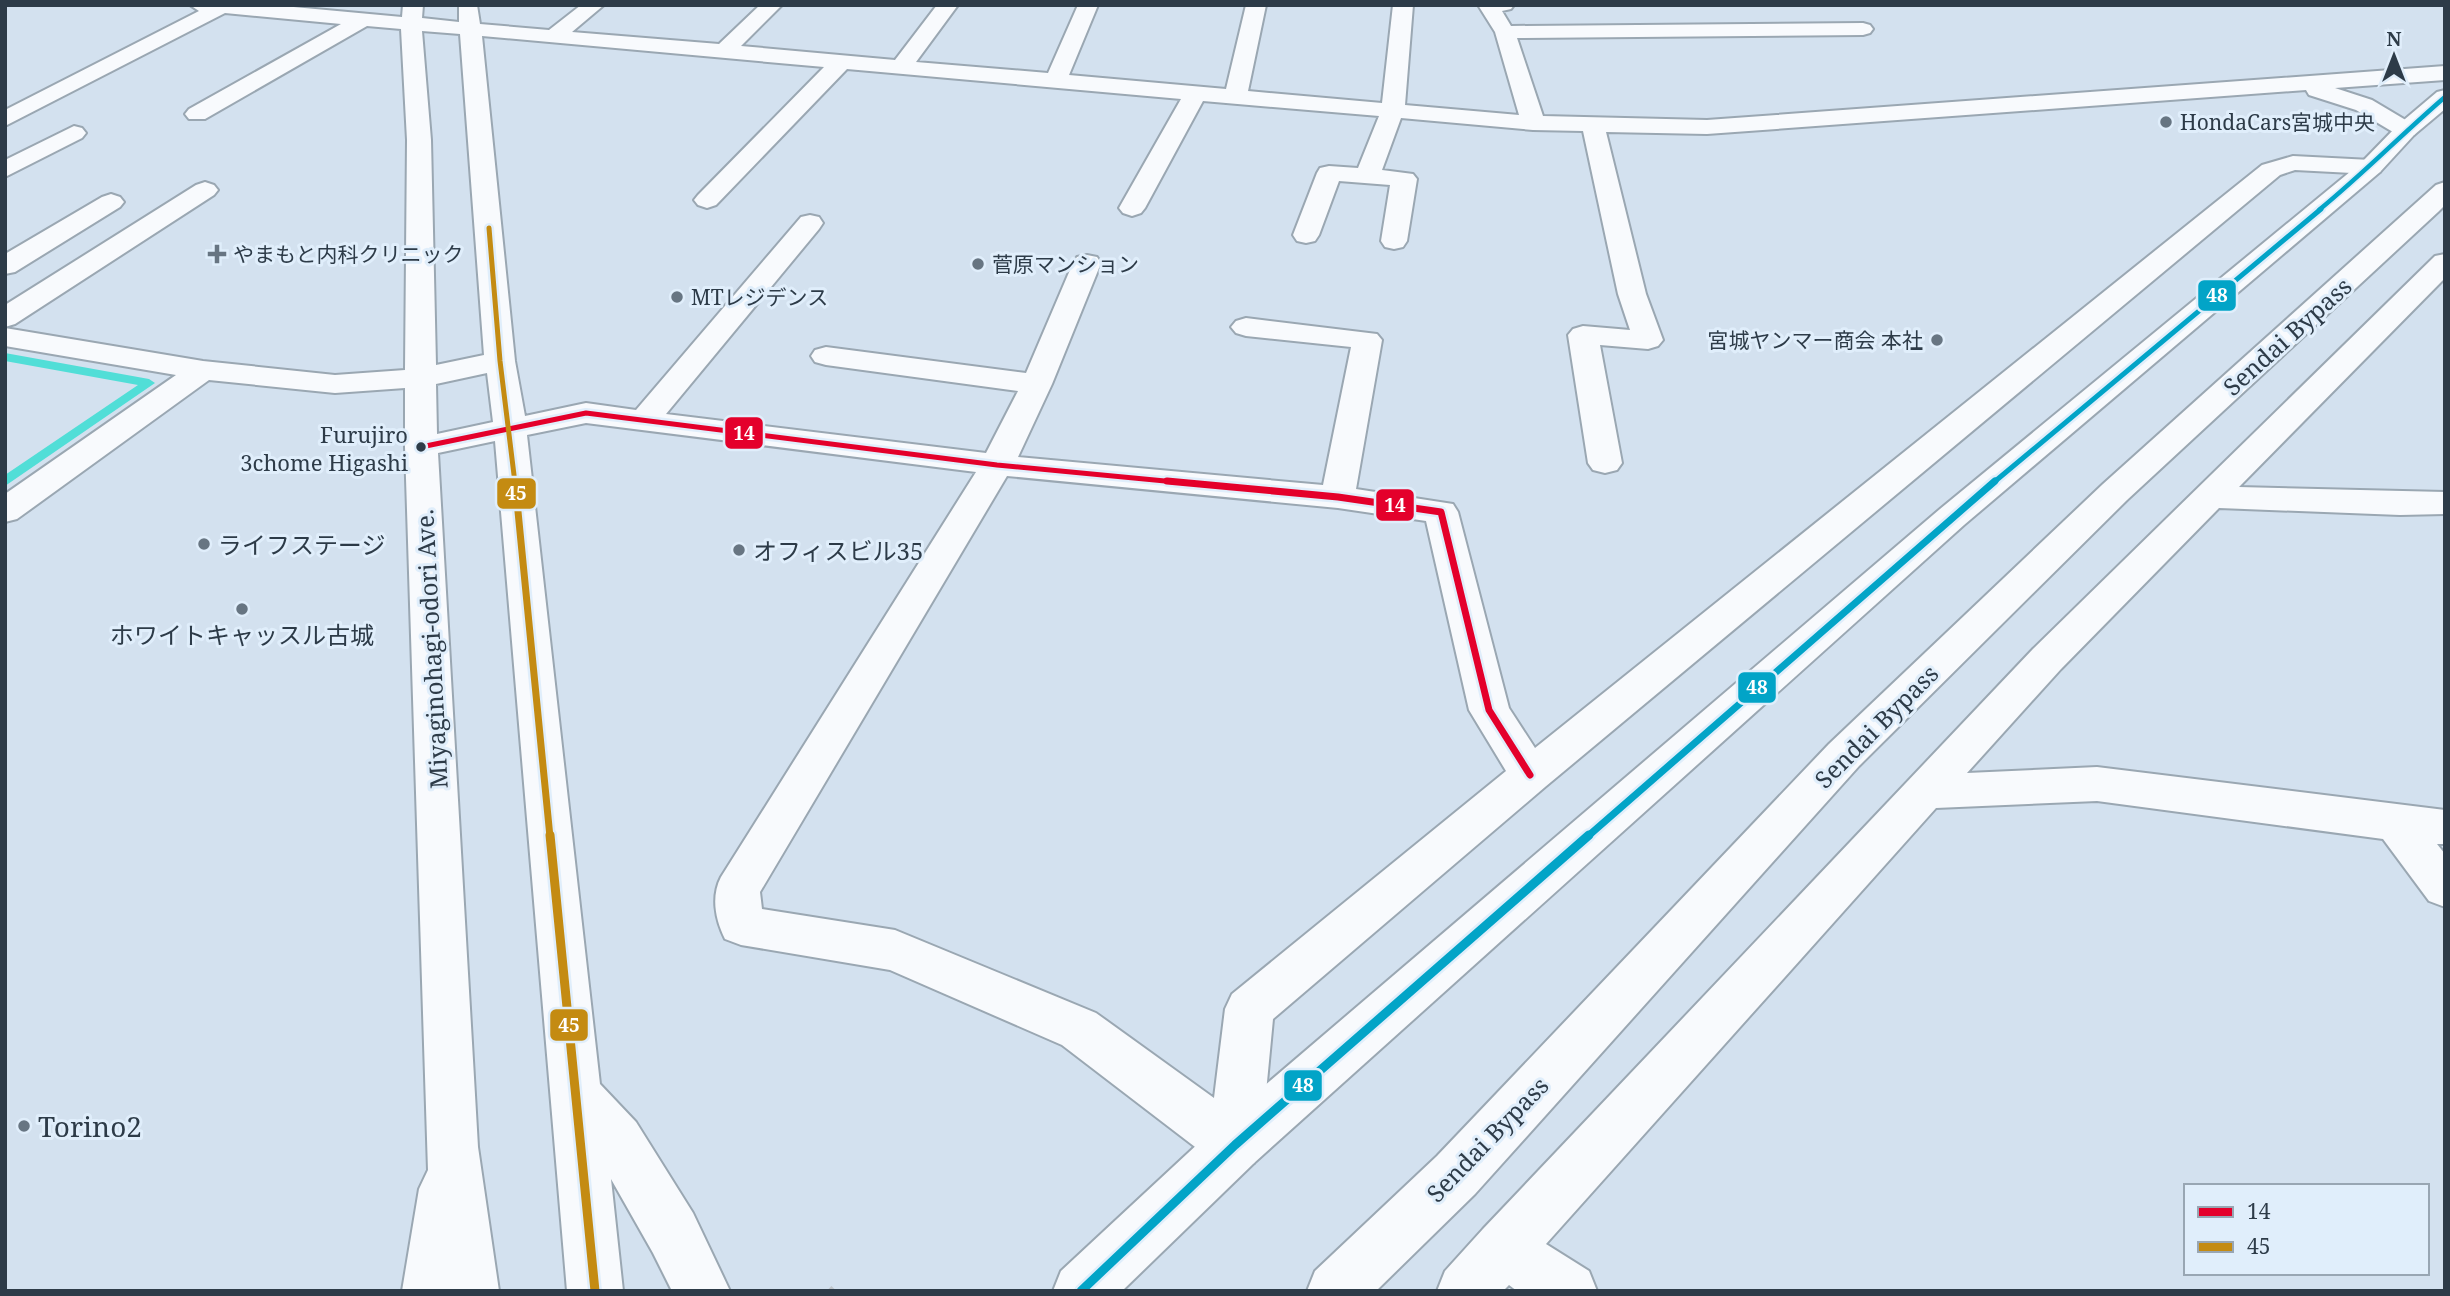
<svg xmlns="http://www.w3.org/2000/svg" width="2450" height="1296" font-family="'Noto Serif','Noto Sans JP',serif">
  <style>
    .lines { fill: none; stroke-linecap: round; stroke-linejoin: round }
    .stream { fill: #51ded7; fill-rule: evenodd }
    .minor-casing { stroke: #9aa7b2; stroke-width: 4 }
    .highway-casing { stroke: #9aa7b2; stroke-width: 4 }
    .path { stroke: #bfc5ca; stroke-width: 5; stroke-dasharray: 4.5 4.5; stroke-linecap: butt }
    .minor { fill: #f8fafd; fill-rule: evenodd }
    .highway { fill: #f8fafd; fill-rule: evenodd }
    .bus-1-far1-casing { stroke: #e0eefb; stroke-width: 10 }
    .bus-1-casing { stroke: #e0eefb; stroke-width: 12 }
    .bus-2-far2-casing { stroke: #e0eefb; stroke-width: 10 }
    .bus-2-far1-casing { stroke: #e0eefb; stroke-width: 12 }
    .bus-2-casing { stroke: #e0eefb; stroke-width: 14 }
    .bus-3-far3-casing { stroke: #e0eefb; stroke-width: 8 }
    .bus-3-far2-casing { stroke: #e0eefb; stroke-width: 10 }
    .bus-3-far1-casing { stroke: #e0eefb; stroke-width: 12 }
    .bus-3-casing { stroke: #e0eefb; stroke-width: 14 }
    .bus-1-far1 { stroke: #e4002b; stroke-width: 5 }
    .bus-1 { stroke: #e4002b; stroke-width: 7 }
    .bus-2-far2 { stroke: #c48b12; stroke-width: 5 }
    .bus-2-far1 { stroke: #c48b12; stroke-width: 7 }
    .bus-2 { stroke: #c48b12; stroke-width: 9 }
    .bus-3-far3 { stroke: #02a4c7; stroke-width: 4.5 }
    .bus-3-far2 { stroke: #02a4c7; stroke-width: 5 }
    .bus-3-far1 { stroke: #02a4c7; stroke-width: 7 }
    .bus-3 { stroke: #02a4c7; stroke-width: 9 }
    .poi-dot { fill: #677582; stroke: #e0eefb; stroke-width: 2.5 }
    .bus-dot { fill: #2d3b48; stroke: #e0eefb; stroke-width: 2.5 }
    .labels { text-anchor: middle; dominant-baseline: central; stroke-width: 6; stroke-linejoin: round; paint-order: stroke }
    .far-poi-label { font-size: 21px; fill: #2d3b48; stroke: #e0eefb; text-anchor: start }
    .bus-label { font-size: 22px; fill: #2d3b48; stroke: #e0eefb; text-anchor: end }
    .street-label { font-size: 24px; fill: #2d3b48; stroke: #e0eefb }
    .poi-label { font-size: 24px; fill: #2d3b48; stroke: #e0eefb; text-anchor: start }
    .near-poi-label { font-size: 28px; fill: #2d3b48; stroke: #e0eefb; text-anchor: start }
    .line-badge { stroke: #e0eefb; stroke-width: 2.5 }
    .badge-label { font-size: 19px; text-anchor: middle; font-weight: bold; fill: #fff }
  </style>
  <rect width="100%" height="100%" fill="#d3e1ef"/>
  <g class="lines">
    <!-- stream -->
    <path class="stream" d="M5 353 149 379 155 383 5 486V475L138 385 5 361Z"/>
    <!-- minor casing -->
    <g class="minor-casing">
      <path id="minor" d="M190 5H272L402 17 403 5H423L422 18 459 22V5H477L480 24 549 30 581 5H604L572 32 719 44 760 5H782L741 46 895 60 937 5H958L916 62 1048 73 1078 5H1098L1069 75 1226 89 1246 5H1266L1248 91 1382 103 1393 5H1413L1405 105 1519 115 1495 32 1478 5H1514L1511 9 1502 11 1511 26 1863 23 1870 25 1873 29 1870 33 1863 35 1517 38 1543 116 1707 120 2445 66V80L2335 88 2372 100 2414 125 2418 130 2414 135H2398L2356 110 2309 95 2306 90 1707 134 1606 132 1646 294 1663 340 1658 346 1648 349 1600 345 1622 463 1617 470 1605 473 1593 470 1588 463 1568 335 1573 329 1583 326 1630 330 1618 294 1583 131 1533 130 1401 118 1382 170 1413 174 1417 179 1407 241 1403 247 1394 249 1385 247 1381 241 1390 185 1339 181 1319 235 1315 241 1306 243 1297 241 1293 235 1317 173 1320 168 1329 166 1358 168 1379 116 1203 101 1145 208 1141 213 1132 216 1123 213 1119 208 1181 99 847 69 716 205 707 208 698 205 694 200 698 195 824 67 482 36 515 361 525 416 586 403 636 410 801 217 810 215 819 217 823 223 819 229 666 414 986 453 1018 391 826 365 815 362 811 356 815 350 826 347 1026 373 1073 263 1077 257 1087 255 1097 257 1101 263 1052 384 1018 457 1323 485 1351 347 1246 336 1236 333 1231 327 1236 321 1246 318 1377 334 1382 340 1356 489 1453 504 1458 512 1509 708 1535 748 2262 165 2293 156 2371 160 2380 162 2383 167 2380 172 2371 174 2295 170 2280 175 1545 787 1273 1019 1261 1145 1254 1163 1235 1171 1216 1163 1062 1045 890 970 741 945 725 939C715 919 711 896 721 877L976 472 586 423 527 435 600 1084 636 1122 693 1213 730 1291H672L653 1253 611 1179 623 1291H567L495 441 438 453 478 1147 499 1291H402L419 1189 428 1170 405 447V388L335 393 209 380 17 519 5 522V494L176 375 5 346V328L203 361 335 375 405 370 407 140 401 29 367 26 205 119H189L185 114 189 109 341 24 225 13 5 126V110L199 11ZM422 31 460 34 484 355 436 365 431 140ZM487 373 493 422 437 434 436 384ZM1007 476 1338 508 1426 521 1469 710 1506 771 1232 994 1225 1009 1214 1098 1096 1013 895 930 762 909 760 892Z
        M74 126 82 128 86 133 82 138 5 177V160Z
        M205 182 214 185 218 190 214 195 15 324 5 327V305L196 185Z
        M111 194 120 197 124 202 120 207 15 272 5 274V254L102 197Z
        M2445 254V278L2239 487 2445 492V514L2400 515 2219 508 2061 669 1967 773 2097 767 2445 810V844H2437L2445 854V907L2429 901 2383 839 2097 801 1936 808 1546 1244 1589 1271 1597 1291H1517L1509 1285 1503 1291H1437L1445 1271 1483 1229 2033 649 2435 256Z"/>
    </g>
    <!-- highway casing -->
    <g class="highway-casing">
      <path id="highway" d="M2445 90V109L2414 135 2380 172 1964 525 1254 1163 1122 1291H1053L1061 1271 1216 1127 1940 509 2362 162 2398 125 2437 92Z
        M2445 182V205L2438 212 2127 500 1859 766 1475 1194 1376 1291H1307L1315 1271 1437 1156 1829 744 2103 484 2436 185Z"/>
    </g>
    <!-- path -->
    <path class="path" d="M830 1291 835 1286"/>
    <!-- minor -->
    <use href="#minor" class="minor"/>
    <!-- highway -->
    <use href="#highway" class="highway"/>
    <!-- bus-1-far1 casing -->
    <g class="bus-1-far1-casing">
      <path id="bus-1-far1" d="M421 447 586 413 997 465 1186 483"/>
    </g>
    <!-- bus-1 casing -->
    <g class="bus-1-casing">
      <path id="bus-1" d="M1167 481 1338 497 1441 512 1489 710 1530 775"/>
    </g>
    <!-- bus-2-far2 casing -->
    <g class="bus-2-far2-casing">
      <path id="bus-2-far2" d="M489 228 500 361 515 483"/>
    </g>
    <!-- bus-2-far1 casing -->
    <g class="bus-2-far1-casing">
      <path id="bus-2-far1" d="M515 481 550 837"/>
    </g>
    <!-- bus-2 casing -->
    <g class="bus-2-casing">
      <path id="bus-2" d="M550 835 595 1291"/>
    </g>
    <!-- bus-3-far3 casing -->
    <g class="bus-3-far3-casing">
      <path id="bus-3-far3" d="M2319 210C2363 174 2402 134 2445 97"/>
    </g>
    <!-- bus-3-far2 casing -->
    <g class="bus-3-far2-casing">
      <path id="bus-3-far2" d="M1993 483 2321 209"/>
    </g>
    <!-- bus-3-far1 casing -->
    <g class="bus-3-far1-casing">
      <path id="bus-3-far1" d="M1587 837 1995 481"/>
    </g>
    <!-- bus-3 casing -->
    <g class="bus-3-casing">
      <path id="bus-3" d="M1081 1291 1235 1145 1589 835"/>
    </g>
    <!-- bus-1-far1 -->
    <use href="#bus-1-far1" class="bus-1-far1"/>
    <!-- bus-1 -->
    <use href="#bus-1" class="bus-1"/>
    <!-- bus-2-far2 -->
    <use href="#bus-2-far2" class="bus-2-far2"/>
    <!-- bus-2-far1 -->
    <use href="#bus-2-far1" class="bus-2-far1"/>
    <!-- bus-2 -->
    <use href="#bus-2" class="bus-2"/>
    <!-- bus-3-far3 -->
    <use href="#bus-3-far3" class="bus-3-far3"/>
    <!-- bus-3-far2 -->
    <use href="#bus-3-far2" class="bus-3-far2"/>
    <!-- bus-3-far1 -->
    <use href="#bus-3-far1" class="bus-3-far1"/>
    <!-- bus-3 -->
    <use href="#bus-3" class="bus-3"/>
  </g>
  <!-- markers -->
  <g class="poi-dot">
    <circle cx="2166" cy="122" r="7"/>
    <path d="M213.5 243.5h7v7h7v7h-7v7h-7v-7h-7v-7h7z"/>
    <circle cx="978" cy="264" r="7"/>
    <circle cx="677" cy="297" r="7"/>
    <circle cx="1937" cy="340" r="7"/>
    <circle cx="204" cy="544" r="7"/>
    <circle cx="739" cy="550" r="7"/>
    <circle cx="242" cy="609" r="7"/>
    <circle cx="24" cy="1126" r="7"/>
  </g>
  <circle class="bus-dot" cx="421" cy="447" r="6"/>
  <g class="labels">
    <!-- far-poi labels -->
    <g class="far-poi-label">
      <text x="2180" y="122">HondaCars宮城中央</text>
      <text x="233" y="254">やまもと内科クリニック</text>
      <text x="992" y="264">菅原マンション</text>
      <text x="691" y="297">MTレジデンス</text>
      <text x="1923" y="340" text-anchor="end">宮城ヤンマー商会 本社</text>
    </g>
    <!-- bus labels -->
    <g class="bus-label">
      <text x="408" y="434">Furujiro<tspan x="408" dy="28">3chome Higashi</tspan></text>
    </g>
    <!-- street labels -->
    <g class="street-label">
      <text transform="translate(2287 336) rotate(-42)">Sendai Bypass</text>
      <text transform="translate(431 649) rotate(-93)">Miyaginohagi-odori Ave.</text>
      <text transform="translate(1876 726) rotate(-45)">Sendai Bypass</text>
      <text transform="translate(1487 1139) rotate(-46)">Sendai Bypass</text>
    </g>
    <!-- poi labels -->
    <g class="poi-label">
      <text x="218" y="544">ライフステージ</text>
      <text x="753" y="550">オフィスビル35</text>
      <text x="242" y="634" text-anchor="middle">ホワイトキャッスル古城</text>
    </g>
    <!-- near-poi labels -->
    <g class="near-poi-label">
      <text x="38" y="1126">Torino2</text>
    </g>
  </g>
  <g class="line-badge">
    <rect x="2197" y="279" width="40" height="33" rx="7" fill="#02a4c7"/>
    <rect x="724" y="416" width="40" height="34" rx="7" fill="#e4002b"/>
    <rect x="496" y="477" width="41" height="33" rx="7" fill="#c48b12"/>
    <rect x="1375" y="488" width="40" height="34" rx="7" fill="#e4002b"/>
    <rect x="1737" y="671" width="40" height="33" rx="7" fill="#02a4c7"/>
    <rect x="549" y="1008" width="40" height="34" rx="7" fill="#c48b12"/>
    <rect x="1283" y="1069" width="40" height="33" rx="7" fill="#02a4c7"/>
  </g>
  <g class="badge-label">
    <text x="2217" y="302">48</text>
    <text x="744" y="440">14</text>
    <text x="516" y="500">45</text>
    <text x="1395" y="512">14</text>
    <text x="1757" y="694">48</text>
    <text x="569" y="1032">45</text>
    <text x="1303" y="1092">48</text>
  </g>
  <!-- border -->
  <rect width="2450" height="1296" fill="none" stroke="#2d3b48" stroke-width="14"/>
  <!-- legend -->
  <rect x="2184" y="1184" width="245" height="91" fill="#e0eefb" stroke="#98a6b3" stroke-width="2"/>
  <rect x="2198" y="1207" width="35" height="10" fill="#e4002b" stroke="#98a6b3" stroke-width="2"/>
  <text x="2247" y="1219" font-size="21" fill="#2d3b48">14</text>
  <rect x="2198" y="1242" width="35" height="10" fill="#c48b12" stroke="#98a6b3" stroke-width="2"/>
  <text x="2247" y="1254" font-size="21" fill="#2d3b48">45</text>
  <!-- north arrow -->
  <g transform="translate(2394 56)" stroke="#e0eefb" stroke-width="5" paint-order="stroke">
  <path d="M0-5L12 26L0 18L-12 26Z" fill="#2d3b48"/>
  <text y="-10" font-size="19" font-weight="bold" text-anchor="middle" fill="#2d3b48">N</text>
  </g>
</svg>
